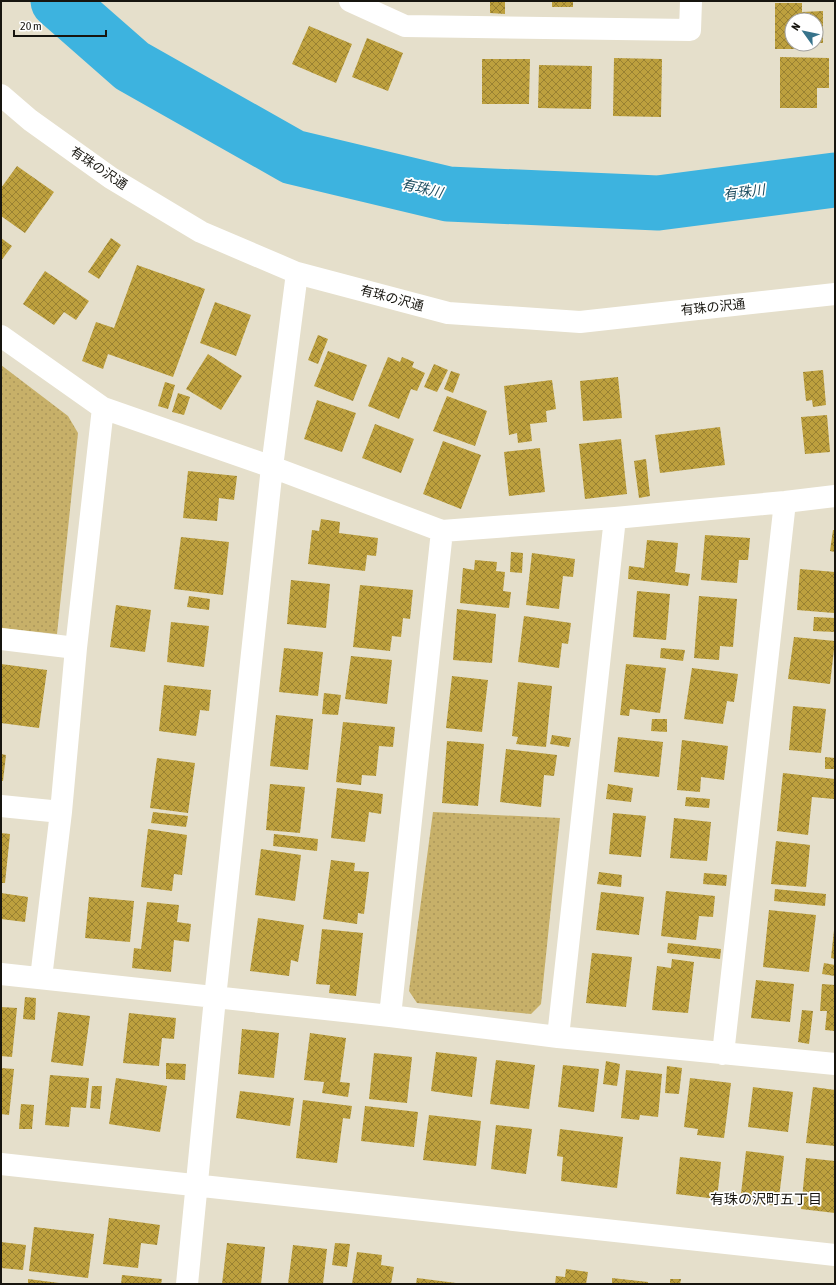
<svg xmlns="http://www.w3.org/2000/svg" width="836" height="1285" font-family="'Asap Condensed','Noto Sans JP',sans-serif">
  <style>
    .green { fill: url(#green-dots) }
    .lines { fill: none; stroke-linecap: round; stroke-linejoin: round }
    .river { stroke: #3db3df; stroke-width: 55 }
    .building { fill: url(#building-cross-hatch) }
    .street { stroke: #fff; stroke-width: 22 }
    .labels { text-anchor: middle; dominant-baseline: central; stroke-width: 3.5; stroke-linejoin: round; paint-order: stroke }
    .street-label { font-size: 13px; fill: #17150f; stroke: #fff }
    .water-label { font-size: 14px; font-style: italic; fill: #1f4f62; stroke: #fff }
    .neighbourhood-label { font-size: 14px; fill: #17150f; stroke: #fff }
  </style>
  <defs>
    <pattern id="green-dots" width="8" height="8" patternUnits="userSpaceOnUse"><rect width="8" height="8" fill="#c7b069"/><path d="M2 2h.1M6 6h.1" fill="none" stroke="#aa965a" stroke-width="1.8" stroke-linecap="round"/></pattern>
    <pattern id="building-cross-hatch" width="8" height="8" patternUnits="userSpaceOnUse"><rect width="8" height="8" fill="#bda03e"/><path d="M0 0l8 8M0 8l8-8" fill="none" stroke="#998132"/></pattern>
  </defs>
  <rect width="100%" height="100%" fill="#e5dfcb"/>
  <!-- green -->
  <path class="green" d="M1 365 68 416 78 433 57 634 1 628Z
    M433 812 560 818 541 1004 531 1014 417 1003 409 991Z"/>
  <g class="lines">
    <!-- river -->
    <path class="river" d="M58 1 132 66 293 157 448 194 658 203 835 180"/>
  </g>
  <!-- building -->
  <path class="building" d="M490 1H505V14L490 13Z
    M552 1H573V7H552Z
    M775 3H802V12L823 11V43H816V20H792V44H799V49H775Z
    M309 26 352 44 336 83 292 64Z
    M367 38 403 53 388 91 352 77Z
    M780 57 829 58V88H817V108H780Z
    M614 58 662 59 661 117 613 116Z
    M482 59H530L529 104H482Z
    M539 65 592 66 591 109 538 108Z
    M17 166 54 192 25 233 1 216V188Z
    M1 238 12 246 1 261Z
    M111 238 121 245 99 279 88 272Z
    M137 265 205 289 173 377 108 354 103 369 82 361 96 322 114 328Z
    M45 271 89 301 76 320 64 312 54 325 23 304Z
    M215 302 251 315 236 356 200 343Z
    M318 335 328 339 318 364 308 360Z
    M328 351 367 365 353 401 314 386Z
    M208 354 242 376 221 410 186 389Z
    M388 357 400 362 402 357 414 362 412 367 425 373 417 391 411 389 399 419 368 406Z
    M434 364 448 370 437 392 424 387Z
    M823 370 826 405 813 407 812 400 806 401 803 372Z
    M451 371 460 374 453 393 444 389Z
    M618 377 622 418 583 421 580 381Z
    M552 380 556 409 546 411 547 422 530 424 532 441 518 443 517 433 509 435 504 386Z
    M165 382 175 385 168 409 158 406Z
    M178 393 190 397 184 415 172 412Z
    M447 396 487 411 475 446 433 431Z
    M317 400 356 413 342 452 304 439Z
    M827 415 830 452 805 454 801 417Z
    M375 424 414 439 401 473 362 458Z
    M720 427 725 465 660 473 655 435Z
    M621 439 627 494 585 499 579 444Z
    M443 441 481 455 461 509 423 494Z
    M540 448 545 492 509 496 504 452Z
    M646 459 650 496 639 498 634 461Z
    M188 471 237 476 234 500 219 498 217 521 183 518Z
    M321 519 340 522 339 533 378 538 376 556 367 555 365 571 308 564 312 530 319 531Z
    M833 530H835V552L830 551Z
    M705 535 750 538 748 560H739L737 583 701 580Z
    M181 537 229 542 223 595 174 589Z
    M647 540 678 543 675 572 690 574 688 586 628 579 629 566 644 568Z
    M511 552 523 553 522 573 510 572Z
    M532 553 575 559 573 577 563 576 559 609 526 605Z
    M475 560 497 562 496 571 505 572 503 591 511 592 509 608 460 603 463 568 474 570Z
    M800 569 835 572 834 613 797 610Z
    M291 580 330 584 326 628 287 624Z
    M360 585 413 590 410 619 403 618 401 637 392 636 390 651 353 647Z
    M637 591 670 594 666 640 633 637Z
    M189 596 210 599 209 610 187 607Z
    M699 596 737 599 733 647 720 646 719 660 694 658Z
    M116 605 151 610 145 652 110 647Z
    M457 609 496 614 492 663 453 660Z
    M524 616 571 623 568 644 562 643 559 668 518 662Z
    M814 617 835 618V632L813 631Z
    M171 622 209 626 204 667 167 662Z
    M794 637 835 641 830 684 788 679Z
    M284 648 323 652 318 696 279 692Z
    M661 648 685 650 683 661 660 658Z
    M351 656 392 660 387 704 345 699Z
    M1 664 47 670 39 728 1 723Z
    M626 664 666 668 660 713 630 709 629 716 620 715Z
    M692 668 738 674 734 702 727 701 723 724 684 719Z
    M452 676 488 680 482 732 446 728Z
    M518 682 552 686 546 747 516 744 518 737 512 736Z
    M164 685 211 690 209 711 200 710 196 736 159 731Z
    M324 693 341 695 338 715 322 714Z
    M793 706 826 709 821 753 789 750Z
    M276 715 313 719 308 770 270 766Z
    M652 719H667V732L651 731Z
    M343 722 395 727 393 747 379 746 376 776 362 775 361 785 336 782Z
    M552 735 571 738 569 747 550 744Z
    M618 737 663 742 659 777 614 772Z
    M682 740 728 746 724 780 701 777 700 792 677 790Z
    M447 741 484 744 478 806 442 803Z
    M506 749 557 755 554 776 544 775 541 807 500 802Z
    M1 754 6 755 3 781H1Z
    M825 757 835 758V769H825Z
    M157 758 195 763 188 813 150 808Z
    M783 773 835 779 834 799 812 797 808 835 777 831Z
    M270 784 305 787 300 833 266 830Z
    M608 784 633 788 631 802 606 799Z
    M337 788 383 794 381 814 369 812 365 842 331 838Z
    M686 797 710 799 709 808 685 806Z
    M153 812 188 816 186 827 151 823Z
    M613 813 646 816 641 857 609 854Z
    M674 818 711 822 707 861 670 858Z
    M148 829 187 835 182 875 174 874 172 891 141 887Z
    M1 833 10 834 5 883H1Z
    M274 834 318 839 317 851 273 846Z
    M776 841 810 845 806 887 771 884Z
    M261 849 301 855 295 901 255 895Z
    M331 860 355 863 354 871 369 872 364 914 358 913 357 924 323 919Z
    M599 872 622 875 621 887 597 884Z
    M704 873 727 875 726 886 703 884Z
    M775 889 826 894 825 906 774 901Z
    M666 891 715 896 713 917 699 916 696 940 661 936Z
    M601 892 644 897 639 935 596 930Z
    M1 893 28 897 25 922 1 919Z
    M89 897 134 901 130 942 85 938Z
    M147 902 179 905 177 922 191 924 189 942 174 940 171 972 132 968 134 948 141 949Z
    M769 910 816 915 809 972 763 967Z
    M258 918 304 925 298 962 291 960 289 976 250 971Z
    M322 929 363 933 356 996 329 993 330 985 316 984Z
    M834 930H835V959L831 958Z
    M668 943 721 949 720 959 667 953Z
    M592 953 632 957 626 1007 586 1003Z
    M672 959 694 962 688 1013 652 1010 657 966 671 968Z
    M824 963 835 965V976L822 974Z
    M756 980 794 984 790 1022 751 1018Z
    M822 984 835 985V1031L825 1030 827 1011H820Z
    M25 997 36 998 35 1020 23 1019Z
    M1 1007 17 1008 12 1057 1 1056Z
    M802 1010 813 1011 809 1044 798 1042Z
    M58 1012 90 1016 83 1066 51 1062Z
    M129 1013 176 1018 174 1039 162 1038 159 1066 123 1063Z
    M242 1029 279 1033 274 1078 238 1074Z
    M310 1033 346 1038 340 1082 350 1083 348 1097 322 1093 324 1082 304 1080Z
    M436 1052 477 1057 472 1097 431 1091Z
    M374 1053 412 1057 407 1103 369 1099Z
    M496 1060 535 1065 529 1109 490 1104Z
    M606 1061 620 1064 617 1086 603 1084Z
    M166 1063 186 1064 185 1080 166 1079Z
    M563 1065 599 1069 594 1112 558 1107Z
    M667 1066 682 1068 679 1094 665 1093Z
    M1 1068 14 1069 9 1115 1 1114Z
    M626 1070 662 1074 658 1117 640 1115 639 1120 621 1118Z
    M50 1075 89 1078 86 1108 71 1107 69 1127 45 1125Z
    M116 1078 167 1086 160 1132 109 1124Z
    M690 1078 731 1083 724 1138 697 1135 698 1129 684 1127Z
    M92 1086H102L100 1109 90 1108Z
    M753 1087 793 1092 788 1132 748 1127Z
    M813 1087 835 1090V1146L806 1143Z
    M240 1091 294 1098 290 1126 236 1118Z
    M303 1100 352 1106 350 1119 343 1118 337 1163 296 1158Z
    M21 1104 34 1105 32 1129H19Z
    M365 1106 418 1112 414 1147 361 1141Z
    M429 1115 481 1121 476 1166 423 1160Z
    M496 1125 532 1129 526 1174 491 1169Z
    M560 1129 623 1137 617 1188 561 1181 563 1157 557 1156Z
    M746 1151 784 1156 778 1206 740 1202Z
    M680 1157 721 1162 717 1199 676 1194Z
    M806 1158 835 1161V1213L801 1209Z
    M109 1218 160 1225 157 1245 141 1243 138 1268 103 1264Z
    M34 1227 94 1234 88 1278 29 1271Z
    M1 1242 26 1245 23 1270 1 1268Z
    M227 1243 265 1247 261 1284H222Z
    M335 1243 350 1244 347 1267 332 1265Z
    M293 1245 327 1249 323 1284H288Z
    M357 1252 382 1255 381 1265 394 1267 391 1284H352Z
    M566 1269 588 1272 586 1284H555L556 1276 565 1277Z
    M122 1275 162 1279 161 1284H121Z
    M417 1278 456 1283V1284H416Z
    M612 1278 648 1282V1284H612Z
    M28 1279 59 1283V1284H28Z
    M670 1279H681L680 1284H670Z"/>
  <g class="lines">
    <!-- street -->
    <path class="street" d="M350 1 405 26 690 30 691 1
      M1 95 30 120 111 178 201 232 297 273 448 313 580 322 835 294
      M1 336 103 408 272 467 442 531 615 518 785 502 835 496
      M1 639 76 648
      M1 806 61 812
      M1 974 390 1016 558 1037 835 1064
      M41 978 61 812 76 648 103 408
      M390 1016 442 531
      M558 1037 615 518
      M723 1054 785 502
      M1 1164 835 1255
      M187 1284 215 998 272 467 297 273"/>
  </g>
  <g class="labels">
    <!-- street labels -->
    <g class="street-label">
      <text transform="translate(99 168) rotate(34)">有珠の沢通</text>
      <text transform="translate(392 298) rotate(15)">有珠の沢通</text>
      <text transform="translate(713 307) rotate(-6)">有珠の沢通</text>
    </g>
    <!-- water labels -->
    <g class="water-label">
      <text transform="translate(422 188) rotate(13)">有珠川</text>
      <text transform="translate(744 192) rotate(-7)">有珠川</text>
    </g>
    <!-- neighbourhood labels -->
    <g class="neighbourhood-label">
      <text x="766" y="1199">有珠の沢町五丁目</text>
    </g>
  </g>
  <!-- border -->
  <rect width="836" height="1285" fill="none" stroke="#17150f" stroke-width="4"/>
  <!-- north arrow -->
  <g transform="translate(804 32) rotate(303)"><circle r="19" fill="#ffffff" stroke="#a2a19f"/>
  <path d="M0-3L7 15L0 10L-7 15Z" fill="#37738b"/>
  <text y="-6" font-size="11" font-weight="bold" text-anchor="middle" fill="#17150f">N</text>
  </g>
  <!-- scale -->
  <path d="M14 30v6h92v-6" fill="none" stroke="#17150f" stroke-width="2"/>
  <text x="20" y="30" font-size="12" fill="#17150f" stroke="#ffffff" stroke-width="3" paint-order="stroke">20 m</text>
</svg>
